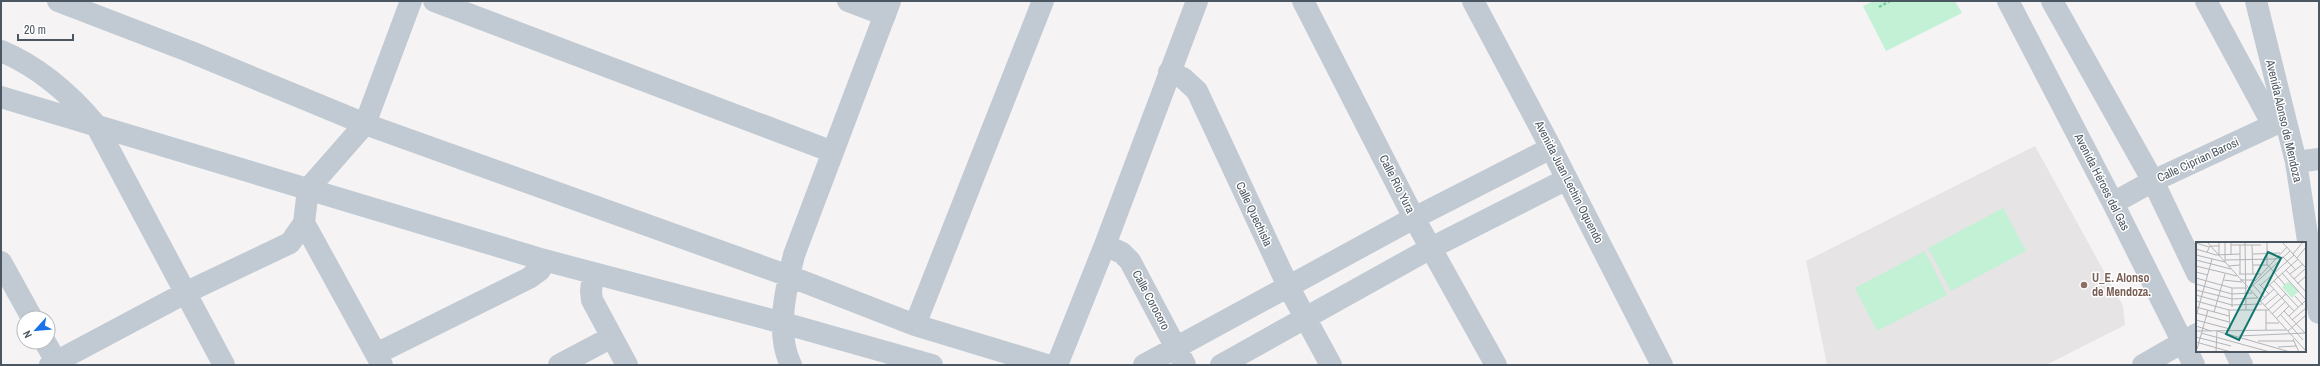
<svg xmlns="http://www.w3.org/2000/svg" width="2320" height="366" font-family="'Archivo Narrow',sans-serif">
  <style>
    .education { fill: #e6e4e5 }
    .green { fill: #c3f1d5 }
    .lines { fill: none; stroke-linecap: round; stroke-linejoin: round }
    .path { stroke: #7ad0a6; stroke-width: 2.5; stroke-dasharray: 3 2; stroke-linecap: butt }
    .minor { stroke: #c1cad2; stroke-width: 22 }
    .education-dot { fill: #8d6e63; stroke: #fff; stroke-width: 1.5 }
    .labels { text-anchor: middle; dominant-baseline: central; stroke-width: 3; stroke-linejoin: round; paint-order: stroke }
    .street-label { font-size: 12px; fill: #4a5661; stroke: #fff }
    .education-label { font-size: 12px; font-weight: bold; fill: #785e54; stroke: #fff; text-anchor: start }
    .inset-road { fill: none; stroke: #b1b4b9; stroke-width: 1 }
    .view { fill: #0f766e; fill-opacity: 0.15; stroke: #0f766e; stroke-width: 2 }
    .inset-edge { fill: none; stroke: #4a5661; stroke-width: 2 }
  </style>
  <rect width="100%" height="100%" fill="#f5f3f3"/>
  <!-- education -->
  <path class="education" d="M2035 146 2123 306 2125 325 2046 365H1827L1806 261Z"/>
  <!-- green -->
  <path class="green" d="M1874 1H1955L1962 13 1886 51 1863 6Z
    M2003 208 2026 251 1951 291 1928 248Z
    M1925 251 1947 295 1877 331 1855 288Z"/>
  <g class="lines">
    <!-- path -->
    <path class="path" d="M1879 7 1890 1"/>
    <!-- minor -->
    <path class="minor" d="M58 1 191 52 365 124 789 276 915 325 1047 365
      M434 1 833 152
      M848 1 885 15
      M1303 1 1414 218 1496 365
      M1473 1 1551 148 1662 365
      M2008 1 2113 203 2194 365
      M2052 1 2153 181 2197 273
      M2206 1 2273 125
      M2256 1 2296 162 2319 313
      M1 51C39 67 70 94 96 125L224 365
      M1169 72 1183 78 1197 91 1288 286 1331 365
      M1 97 544 260 783 323 932 365
      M2296 162 2319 159
      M2113 203 2153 181 2284 120
      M304 223 382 365
      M1105 245 1122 253 1130 261 1185 365
      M1 262 32 318
      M593 274 591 291 592 300 627 365
      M915 325 1043 1
      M45 342 58 365
      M2235 351 2242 365
      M376 354 529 278 540 270 544 260
      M50 365 187 292 290 243 304 223 308 189 365 124 411 1
      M559 365 612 337
      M791 365C775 333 786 288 794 255L890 1
      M1057 365 1105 245 1197 1
      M1144 365 1414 218 1551 148
      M1221 365 1431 248 1567 179
      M2143 365 2197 334"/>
  </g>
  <!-- markers -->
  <circle class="education-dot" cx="2084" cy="285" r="4"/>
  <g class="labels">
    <!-- street labels -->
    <g class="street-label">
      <text transform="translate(2284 121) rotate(77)">Avenida Alonso de Mendoza</text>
      <text transform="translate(2198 160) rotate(-25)">Calle Ciprian Barosi</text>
      <text transform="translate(1569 182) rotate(63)">Avenida Juan Lechin Oquendo</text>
      <text transform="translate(2102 182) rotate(63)">Avenida Héroes del Gas</text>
      <text transform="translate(1397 184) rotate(63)">Calle Rio Yura</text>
      <text transform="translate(1254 214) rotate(65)">Calle Quechisla</text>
      <text transform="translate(1151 300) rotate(62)">Calle Corocoro</text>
    </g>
    <!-- education labels -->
    <g class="education-label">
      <text x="2092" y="278">U_E. Alonso<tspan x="2092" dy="14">de Mendoza.</tspan></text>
    </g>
  </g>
  <!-- overview -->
  <g transform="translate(2196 242)">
    <rect width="110" height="110" fill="#f5f3f3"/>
    <path d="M93 39 103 49 96 56 86 45Z" fill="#c3f1d5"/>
    <path class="inset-road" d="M11 0 109 108M35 0V13M49 0 50 68M71 0V22L89 43M86 0 110 26M0 1 13 5M35 3H65M44 3V32M56 3 57 32M0 7 20 13 44 12M11 10 14 4H23M57 12 84 11M97 12 107 0M0 13 29 20V0M23 13V0M101 16 110 5M0 18 35 27M29 18 79 17 87 15 100 28M57 23H72M0 24 41 34M32 24 44 23M90 28 110 50M0 30 12 33M86 31 110 58M43 32H65M94 32 107 22M0 36 36 46H51M98 37 110 26M27 38 46 40M44 38H59M59 39 91 5M78 39 102 65M0 42 36 52 56 51M63 42 73 52M101 42 110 34M57 43 69 56M65 43 98 13M74 43 98 69M36 46V65M53 47 94 9M69 47 102 17M0 48 36 57 61 56M0 53 36 63 66 62M99 54 107 63M0 59 33 68H72L90 52M64 60 78 47M68 64 82 52M0 65 33 74M33 68 34 87M70 68V88M88 69 109 91M18 70 29 32M0 71 33 80M1 71 16 17M76 72 89 60M84 72 107 98M93 74 110 58M80 77 93 64M0 78 34 87M96 78 110 66M70 81H83M0 84 15 89M0 89 90 88M92 89 110 73M5 91 74 110M43 94 110 91M0 95 35 104M97 97 103 110M62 99H98M0 100 35 110M82 105 100 104M1 107 12 68M20 110 21 89 94 110"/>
    <path class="view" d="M72 10 85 16 43 98 30 92Z"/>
    <rect width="110" height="110" class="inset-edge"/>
  </g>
  <!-- border -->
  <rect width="2320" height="366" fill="none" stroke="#4a5661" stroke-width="4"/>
  <!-- north arrow -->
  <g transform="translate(36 330) rotate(243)"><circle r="19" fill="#ffffff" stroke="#b7bbc0"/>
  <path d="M0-3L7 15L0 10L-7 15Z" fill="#1a73e8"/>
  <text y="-6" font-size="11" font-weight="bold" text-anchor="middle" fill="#4a5661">N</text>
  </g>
  <!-- scale -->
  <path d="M18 34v6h55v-6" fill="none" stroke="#4a5661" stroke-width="2"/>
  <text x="24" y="34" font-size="12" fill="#4a5661" stroke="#ffffff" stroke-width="3" paint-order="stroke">20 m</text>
</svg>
